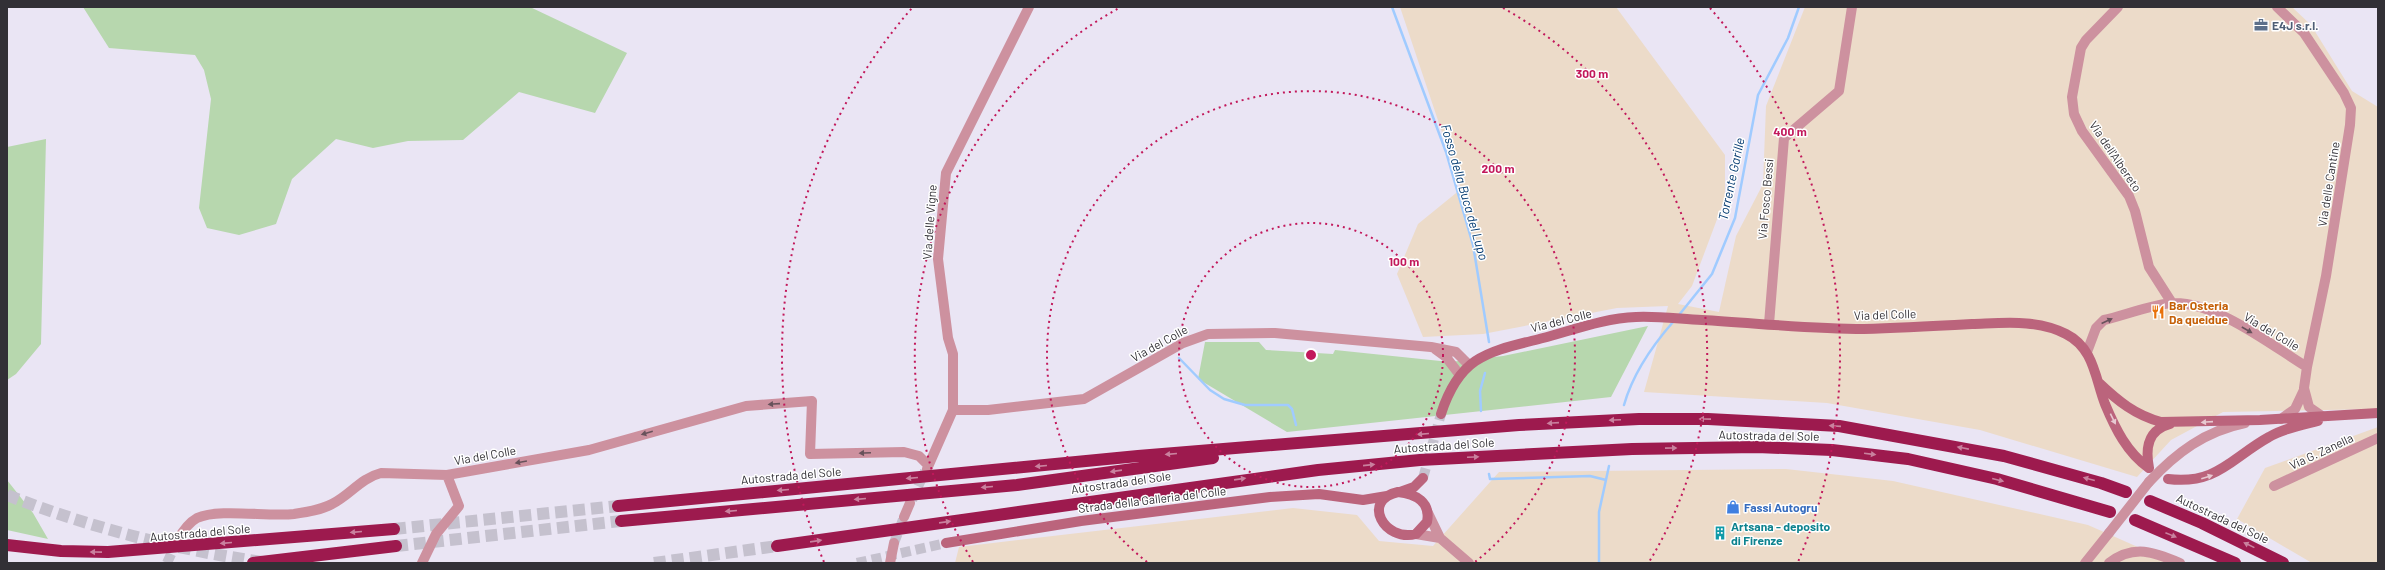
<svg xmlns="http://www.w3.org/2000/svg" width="2385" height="570" font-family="Barlow,sans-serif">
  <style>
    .industrial { fill: #ecdbc9 }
    .green { fill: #b7d7ae }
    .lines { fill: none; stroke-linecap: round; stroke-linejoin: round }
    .stream { stroke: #a0cbff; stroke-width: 2.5 }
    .minor-tunnel { stroke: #c5c1ce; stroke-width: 10; stroke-dasharray: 10 5; stroke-linecap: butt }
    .secondary-tunnel { stroke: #c5c1ce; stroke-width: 10; stroke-dasharray: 10 5; stroke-linecap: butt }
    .motorway-tunnel { stroke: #c5c1ce; stroke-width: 12; stroke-dasharray: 12 6; stroke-linecap: butt }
    .minor { stroke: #cd919f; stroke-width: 10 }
    .tertiary { stroke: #cd919f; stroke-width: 10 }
    .secondary { stroke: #bb647c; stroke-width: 10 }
    .motorway { stroke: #9d1a4e; stroke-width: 12 }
    .tertiary-bridge { stroke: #cd919f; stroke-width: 10 }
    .oneway { fill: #68525b }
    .oneway2 { fill: #c9819e }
    .oneway3 { fill: #e7c9d1 }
    .ring { fill: none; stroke: #c2185b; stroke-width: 2; stroke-dasharray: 2 4 }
    .labels { text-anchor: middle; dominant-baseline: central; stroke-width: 3; stroke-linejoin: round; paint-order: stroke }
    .service-label { font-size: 12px; font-weight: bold; fill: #4e5e75; stroke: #fff; text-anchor: start }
    .street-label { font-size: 12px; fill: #323036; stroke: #fff }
    .food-label { font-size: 12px; font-weight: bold; fill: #c56008; stroke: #fff; text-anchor: start }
    .shop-label { font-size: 12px; font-weight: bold; fill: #366cbe; stroke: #fff; text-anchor: start }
    .culture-label { font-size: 12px; font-weight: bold; fill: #0d838f; stroke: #fff; text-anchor: start }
    .water-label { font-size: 13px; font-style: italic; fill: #00386f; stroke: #fff }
    .centre { fill: #c2185b; stroke: #fff; stroke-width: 2 }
    .ring-label { font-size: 12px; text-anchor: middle; font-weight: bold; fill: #c2185b; stroke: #fff; stroke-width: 3; stroke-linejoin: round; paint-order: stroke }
  </style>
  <rect width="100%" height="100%" fill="#eae5f4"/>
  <!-- industrial -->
  <path class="industrial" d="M1400 7H1616L1725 155V198L1692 286 1678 304 1719 312 1736 236 1763 184 1766 106 1805 7H2292L2311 25 2352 91 2378 107V409L2223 412 2171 440 2137 477 1980 430 1827 403 1644 392 1668 306 1617 308 1483 334 1423 337 1397 274 1418 224 1461 189Z
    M2378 427V563H2312L2237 519 2265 468Z
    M1786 469 1893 481 2088 525 2174 563H955L959 547 1293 508 1357 515 1379 541 1433 546 1499 472Z"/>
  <!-- green -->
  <path class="green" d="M83 7H530L627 53 595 113 519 92 463 140 408 141 373 148 336 139 292 179 276 224 239 235 207 228 199 208 211 99 204 70 195 55 109 48Z
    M46 139 41 344 16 374 7 380V147Z
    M1648 326 1611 397 1287 432 1198 379 1205 342H1259L1266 350 1333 354 1335 350 1450 362 1503 356Z
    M7 480 33 513 48 539 7 530Z"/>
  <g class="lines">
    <!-- stream -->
    <path class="stream" d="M1392 7 1446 152 1473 245 1489 342
      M1679 315 1712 274 1735 218 1758 95 1788 38 1799 7
      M1179 358 1210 390 1224 399 1245 405H1288L1292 409 1296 425
      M1624 405C1633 373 1652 346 1673 322
      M1481 411 1480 391 1485 373
      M1489 474 1490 479 1590 476 1606 480
      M1599 563V512L1609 466"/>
    <!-- minor-tunnel -->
    <path class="minor-tunnel" d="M912 500 925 471
      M894 543 904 517
      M167 563 177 541"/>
    <!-- secondary-tunnel -->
    <path class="secondary-tunnel" d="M1423 478 1441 414
      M857 563 946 543"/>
    <!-- motorway-tunnel -->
    <path class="motorway-tunnel" d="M7 495C88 527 177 550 263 562
      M394 529 618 506
      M396 546 621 521
      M654 563 777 546"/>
    <!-- minor -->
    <path class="minor" d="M2118 7 2086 40 2081 48 2072 97 2074 114 2082 131 2129 196 2135 211 2149 267 2172 303
      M2277 7 2304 33 2344 93 2351 108 2350 125 2326 276 2307 367 2304 388 2309 407 2322 416
      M1769 324 1784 138 1839 91 1852 7
      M1435 349 1446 357 1459 374
      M2087 352 2096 328 2104 320C2122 316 2157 303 2173 303 2217 302 2271 345 2307 367
      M953 410H988L1084 399 1183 343 1208 334 1275 333 1431 347 1456 352 1469 365
      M2281 419 2295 409 2304 390
      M927 469 953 410V354L948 338 938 259 946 173 1029 7
      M2274 486 2378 438
      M904 517 910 503
      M177 541C182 532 188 523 197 518 219 508 268 517 294 514 307 512 321 510 332 504 350 495 361 478 381 473L447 475 589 450 746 406 812 401 810 454 904 452 919 456 928 465
      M422 563 436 534 459 506 447 475
      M890 563 894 543
      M2109 563C2134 544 2154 552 2180 563"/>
    <!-- tertiary -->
    <path class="tertiary" d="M2149 482C2176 453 2205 431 2245 423
      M1427 511 1440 538 1469 563
      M1416 534 1440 538
      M2085 563 2109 533"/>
    <!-- secondary -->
    <path class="secondary" d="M2099 383C2118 401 2135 415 2161 422L2260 420 2378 413
      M1441 414C1460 355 1488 352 1543 338 1573 330 1605 318 1636 317 1658 316 1680 319 1702 320 1756 323 1810 329 1864 329 1900 328 1936 326 1972 324 2004 323 2037 319 2066 334 2094 348 2095 378 2105 404 2115 428 2127 453 2149 468
      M2149 468C2145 447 2148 430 2170 424
      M2168 479C2217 485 2231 458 2269 437 2284 428 2302 425 2318 421
      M1398 492C1416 494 1431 502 1427 522L1416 534C1384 542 1361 500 1398 492Z
      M1400 492 1414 487 1423 478
      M946 543 1081 521 1270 497 1319 494 1363 500 1387 496"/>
    <!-- motorway -->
    <path class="motorway" d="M2150 501 2202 523 2283 563
      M618 506 1138 456 1519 425 1639 419H1708L1839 426 2004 456 2101 483 2126 492
      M2135 520 2235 563
      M621 521 1017 485 1213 458
      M7 545 61 551 108 552 394 529
      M777 546 1318 470 1420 460 1632 449 1757 447 1832 450 1908 459 1997 479 2110 512
      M253 563 396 546"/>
    <!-- tertiary-bridge -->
    <path class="tertiary-bridge" d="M2109 533 2149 482"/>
  </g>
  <!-- one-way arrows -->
  <defs><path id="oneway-solid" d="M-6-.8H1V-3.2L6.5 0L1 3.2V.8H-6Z"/></defs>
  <g class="oneway">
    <use href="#oneway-solid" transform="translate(2107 321) rotate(-25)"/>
    <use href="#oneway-solid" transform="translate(2247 330) rotate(30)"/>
    <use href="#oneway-solid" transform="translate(774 404) rotate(176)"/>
    <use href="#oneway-solid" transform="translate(647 433) rotate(164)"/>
    <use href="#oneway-solid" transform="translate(865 453) rotate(178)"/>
    <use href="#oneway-solid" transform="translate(521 462) rotate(170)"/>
  </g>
  <g class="oneway2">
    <use href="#oneway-solid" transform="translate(1705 419) rotate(-179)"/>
    <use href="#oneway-solid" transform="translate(1615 420) rotate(178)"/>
    <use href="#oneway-solid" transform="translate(1553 423) rotate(176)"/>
    <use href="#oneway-solid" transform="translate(1835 426) rotate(-176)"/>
    <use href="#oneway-solid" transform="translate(1423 434) rotate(175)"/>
    <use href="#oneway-solid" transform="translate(1671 448) rotate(-1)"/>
    <use href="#oneway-solid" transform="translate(1963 448) rotate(-169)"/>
    <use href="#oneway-solid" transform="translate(1171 454) rotate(175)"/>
    <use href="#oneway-solid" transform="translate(1870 454) rotate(7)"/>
    <use href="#oneway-solid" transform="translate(1473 457) rotate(-3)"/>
    <use href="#oneway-solid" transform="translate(1369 465) rotate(-6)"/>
    <use href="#oneway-solid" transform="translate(1041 466) rotate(175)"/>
    <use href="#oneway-solid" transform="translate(1116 471) rotate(172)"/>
    <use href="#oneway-solid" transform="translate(912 478) rotate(175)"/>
    <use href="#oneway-solid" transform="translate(1240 479) rotate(-8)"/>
    <use href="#oneway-solid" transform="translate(2089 479) rotate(-165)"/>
    <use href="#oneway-solid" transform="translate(1998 480) rotate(14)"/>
    <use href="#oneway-solid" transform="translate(987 487) rotate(175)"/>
    <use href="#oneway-solid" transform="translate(783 490) rotate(175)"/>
    <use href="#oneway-solid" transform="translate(860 499) rotate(175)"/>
    <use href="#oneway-solid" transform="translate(731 511) rotate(175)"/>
    <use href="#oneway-solid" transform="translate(945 522) rotate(-8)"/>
    <use href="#oneway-solid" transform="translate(356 532) rotate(175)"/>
    <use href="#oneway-solid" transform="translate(2171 535) rotate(22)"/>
    <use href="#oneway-solid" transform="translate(816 541) rotate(-8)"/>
    <use href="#oneway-solid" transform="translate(226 543) rotate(175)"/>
    <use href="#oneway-solid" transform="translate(2249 545) rotate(-154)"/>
    <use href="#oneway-solid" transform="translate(96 552) rotate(-179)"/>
  </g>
  <g class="oneway3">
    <use href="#oneway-solid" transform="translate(2113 419) rotate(64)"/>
    <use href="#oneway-solid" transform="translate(2207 422) rotate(176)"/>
    <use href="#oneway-solid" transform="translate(2207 477) rotate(-17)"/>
  </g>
  <!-- distance rings -->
  <g class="ring">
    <circle cx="1311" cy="355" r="132"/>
    <path d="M1147 562A264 264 0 1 1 1475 562"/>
    <path d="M973 562A397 397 0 0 1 1119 8M1503 8A397 397 0 0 1 1649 562"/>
    <path d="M824 562A529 529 0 0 1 912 8M1710 8A529 529 0 0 1 1798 562"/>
  </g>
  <!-- icons -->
  <defs>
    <g id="office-bare" transform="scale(1.08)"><path d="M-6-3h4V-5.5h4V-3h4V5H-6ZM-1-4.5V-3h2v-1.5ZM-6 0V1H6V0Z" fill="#5c6f8a" stroke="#fff" stroke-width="2.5" paint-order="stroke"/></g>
    <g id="restaurant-bare" transform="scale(1.08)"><path d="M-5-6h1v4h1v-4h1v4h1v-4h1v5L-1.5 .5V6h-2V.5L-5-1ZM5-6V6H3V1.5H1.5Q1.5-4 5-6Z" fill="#e8710a" stroke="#fff" stroke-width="2.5" paint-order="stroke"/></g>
    <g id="shop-bare" transform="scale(1.08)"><path d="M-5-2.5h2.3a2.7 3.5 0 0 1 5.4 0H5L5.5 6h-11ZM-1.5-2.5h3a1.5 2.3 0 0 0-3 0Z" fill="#3f7fe0" stroke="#fff" stroke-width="2.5" paint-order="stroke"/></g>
    <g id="building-bare" transform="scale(1.08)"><path d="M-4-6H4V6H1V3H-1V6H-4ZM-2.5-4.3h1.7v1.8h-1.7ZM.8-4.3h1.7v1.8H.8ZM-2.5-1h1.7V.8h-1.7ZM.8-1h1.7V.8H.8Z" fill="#0f9aa8" stroke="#fff" stroke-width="2.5" paint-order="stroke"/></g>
  </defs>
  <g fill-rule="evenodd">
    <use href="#office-bare" x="2261" y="25"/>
    <use href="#restaurant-bare" x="2158" y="312"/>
    <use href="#shop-bare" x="1733" y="507"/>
    <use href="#building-bare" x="1720" y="533"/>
  </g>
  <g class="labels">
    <!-- service labels -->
    <g class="service-label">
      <text x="2272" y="25">E4J s.r.l.</text>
    </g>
    <!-- street labels -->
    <g class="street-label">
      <text transform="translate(2116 156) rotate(56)">Via dell'Albereto</text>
      <text transform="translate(2328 184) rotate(-81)">Via delle Cantine</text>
      <text transform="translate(1765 199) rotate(-85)">Via Fosco Bessi</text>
      <text transform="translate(929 222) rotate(-86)">Via delle Vigne</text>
      <text transform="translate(1885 314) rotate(-2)">Via del Colle</text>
      <text transform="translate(1561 320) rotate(-14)">Via del Colle</text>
      <text transform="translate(2272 331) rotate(31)">Via del Colle</text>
      <text transform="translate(1159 343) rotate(-29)">Via del Colle</text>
      <text transform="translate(1769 435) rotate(1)">Autostrada del Sole</text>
      <text transform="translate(1444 445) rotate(-4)">Autostrada del Sole</text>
      <text transform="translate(2321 451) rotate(-25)">Via G. Zanella</text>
      <text transform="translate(485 455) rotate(-10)">Via del Colle</text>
      <text transform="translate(791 475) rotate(-5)">Autostrada del Sole</text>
      <text transform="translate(1121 482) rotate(-8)">Autostrada del Sole</text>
      <text transform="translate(1152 499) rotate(-7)">Strada della Galleria del Colle</text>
      <text transform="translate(2223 518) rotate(25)">Autostrada del Sole</text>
      <text transform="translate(200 532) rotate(-5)">Autostrada del Sole</text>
    </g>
    <!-- food labels -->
    <g class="food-label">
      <text x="2169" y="305">Bar Osteria<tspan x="2169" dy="14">Da queidue</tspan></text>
    </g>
    <!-- shop labels -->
    <g class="shop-label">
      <text x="1744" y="507">Fassi Autogru</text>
    </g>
    <!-- culture labels -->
    <g class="culture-label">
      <text x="1731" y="526">Artsana - deposito<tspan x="1731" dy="14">di Firenze</tspan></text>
    </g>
    <!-- water labels -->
    <g class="water-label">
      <text transform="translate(1731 179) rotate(-78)">Torrente Garille</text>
      <text transform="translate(1465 192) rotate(74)">Fosso della Buca del Lupo</text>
    </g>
  </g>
  <circle cx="1311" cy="355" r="6" class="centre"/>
  <g class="ring-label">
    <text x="1592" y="78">300 m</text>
    <text x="1790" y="136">400 m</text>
    <text x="1498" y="173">200 m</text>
    <text x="1404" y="266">100 m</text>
  </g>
  <!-- border -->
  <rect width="2385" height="570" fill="none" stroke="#323036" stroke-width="16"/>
</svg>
